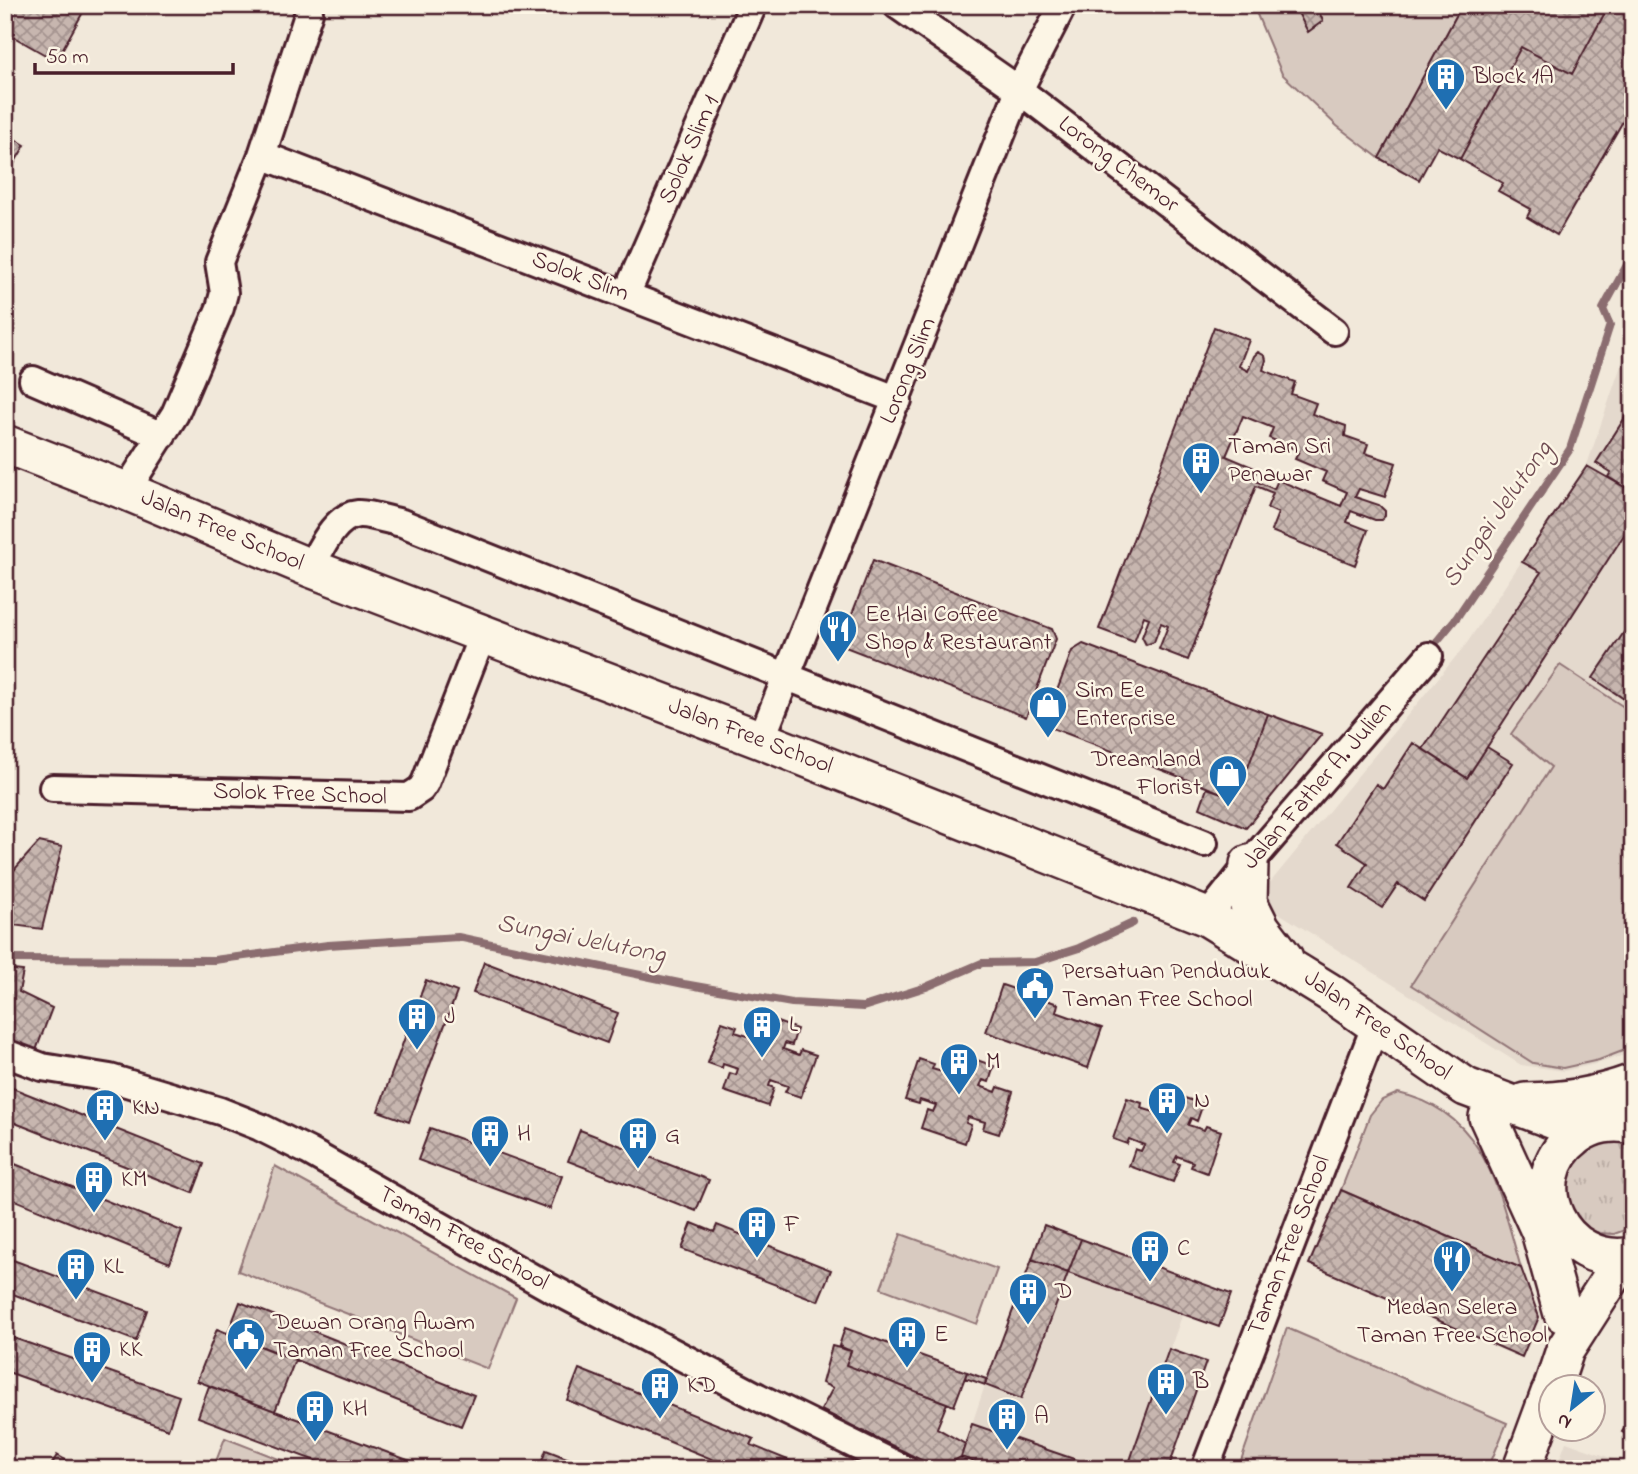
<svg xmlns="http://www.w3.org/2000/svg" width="1638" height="1474" font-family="'Indie Flower',sans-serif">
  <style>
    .built { fill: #e4d9cd }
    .grass { fill: url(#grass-tufts); stroke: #917476; stroke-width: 2 }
    .green { fill: #d8cac0; stroke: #917476; stroke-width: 2 }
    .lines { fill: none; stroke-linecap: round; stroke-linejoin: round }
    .stream { stroke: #8b6d6f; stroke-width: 8 }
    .building { fill: url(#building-cross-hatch); stroke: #4a1f2b; stroke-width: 2; fill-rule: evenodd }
    .street-casing { stroke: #4a1f2b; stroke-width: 32 }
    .secondary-casing { stroke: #4a1f2b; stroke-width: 42 }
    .street { stroke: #fcf5e5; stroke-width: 26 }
    .secondary { stroke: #fcf5e5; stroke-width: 37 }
    .labels { text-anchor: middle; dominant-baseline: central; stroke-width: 5; stroke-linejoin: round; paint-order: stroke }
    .poi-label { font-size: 24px; fill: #4a1f2b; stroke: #fcf5e5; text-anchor: start }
    .street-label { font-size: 24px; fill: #4a1f2b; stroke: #fcf5e5 }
    .water-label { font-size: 26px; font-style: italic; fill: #704c53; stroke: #fcf5e5 }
  </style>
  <defs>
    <pattern id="grass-tufts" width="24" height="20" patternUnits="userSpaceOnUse" patternTransform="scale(1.75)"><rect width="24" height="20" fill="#d8cac0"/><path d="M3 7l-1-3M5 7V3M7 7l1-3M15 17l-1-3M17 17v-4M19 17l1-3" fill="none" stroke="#bbada5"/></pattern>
    <pattern id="building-cross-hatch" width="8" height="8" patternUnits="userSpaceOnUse" patternTransform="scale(1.75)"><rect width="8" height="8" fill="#c7b6af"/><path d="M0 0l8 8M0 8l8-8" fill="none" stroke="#a4938f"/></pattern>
  </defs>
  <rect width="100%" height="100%" fill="#f1e8da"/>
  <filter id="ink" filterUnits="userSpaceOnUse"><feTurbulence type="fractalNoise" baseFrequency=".0143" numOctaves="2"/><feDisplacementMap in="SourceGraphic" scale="14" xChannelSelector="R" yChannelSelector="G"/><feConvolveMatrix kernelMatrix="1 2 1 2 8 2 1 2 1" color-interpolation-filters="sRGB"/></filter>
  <g filter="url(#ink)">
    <!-- built -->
    <path class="built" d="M1631 336 1633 1052 1600 1063 1564 1071 1521 1065 1266 905 1264 890 1467 643 1588 462Z
      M1068 1273 1183 1313 1127 1469H1103L972 1424 985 1385 1022 1398Z
      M1566 1442 1633 1466V1469H1556Z"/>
    <!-- grass -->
    <path class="grass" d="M1616 1141 1633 1148V1227L1614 1234 1599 1233 1585 1227 1565 1203V1172L1573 1158 1600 1142Z"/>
    <!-- green -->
    <path class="green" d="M1253 5H1462L1379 158 1337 126 1282 74Z
      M1560 665 1633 713V1047L1599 1060 1563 1068 1533 1063 1411 985 1551 767 1511 734Z
      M1398 1093C1487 1112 1499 1194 1521 1268L1341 1190 1370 1115 1382 1100Z
      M275 1166 516 1298 488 1369 238 1271Z
      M901 1234 997 1269 977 1324 881 1288Z
      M1287 1328 1507 1423 1488 1469H1238Z
      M225 1438 284 1461 281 1469H213Z"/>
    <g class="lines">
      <!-- stream -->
      <path class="stream" d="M1438 640 1457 617 1570 449 1610 325 1603 309 1633 254
        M5 959 214 960 328 945 458 937 684 984 792 1003 863 1007 926 987 982 963 1035 962 1079 948 1133 923"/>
    </g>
    <!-- building -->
    <path class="building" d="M5 5H87L56 61 5 32Z
      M1294 5H1316L1323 21 1308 32Z
      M1462 5H1609L1572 74 1521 47 1460 159 1437 147 1419 180 1379 158Z
      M1609 5H1633V104L1557 235 1527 217 1531 209 1498 191 1503 183 1460 159 1521 47 1572 74Z
      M5 133 25 145 5 179Z
      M1214 327 1249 340 1239 366 1248 371 1254 356 1258 352 1265 356 1266 360 1263 370 1295 382 1291 394 1316 403 1312 414 1346 426 1345 436 1368 444 1365 453 1396 463 1385 497 1359 489 1355 497 1379 505 1385 511V516L1381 520H1375L1351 511 1347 522 1368 530 1355 565 1271 531 1278 513 1267 508 1273 493 1256 486 1188 660 1159 649 1168 626 1161 623 1154 642 1146 645 1142 637 1149 618 1144 616 1134 642 1099 629ZM1243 416 1273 428 1269 438 1299 451 1295 459 1326 472 1322 481 1347 492 1341 506 1278 480 1274 489 1253 480 1257 469 1226 456Z
      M1633 405V492L1608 477 1611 472 1596 463Z
      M1587 466 1633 492V521L1467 778 1423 749 1541 572 1522 562Z
      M873 560 1052 629 1056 639 1026 717 840 645Z
      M1633 619V705L1593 678Z
      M1083 644 1268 714 1241 786 1232 782 1227 795 1044 725 1072 651Z
      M1268 714 1322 734 1246 828 1200 808 1207 788 1227 795 1232 782 1241 786Z
      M1413 743 1467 778 1487 747 1513 763 1424 901 1398 884 1382 908 1351 888 1367 863 1337 843 1376 784 1383 789Z
      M39 842 62 847 42 929 5 924V880Z
      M484 962 618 1013 607 1043 473 993Z
      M5 969 23 971 19 992 52 1008 35 1053 5 1042Z
      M426 980 457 992 409 1122 378 1111Z
      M1002 985 1058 1004 1056 1012 1102 1028 1088 1068 986 1032Z
      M755 1014 797 1029 792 1045 785 1043 783 1049 799 1055 801 1050 816 1055 801 1097 785 1092 788 1086 771 1080 769 1086 774 1088 768 1106 724 1091 730 1073 736 1075 738 1069 723 1064 722 1068 708 1063 722 1022 737 1027 735 1032 751 1037 753 1032 749 1031Z
      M952 1051 994 1066 989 1082 983 1080 980 1086 996 1092 998 1087 1013 1092 999 1134 983 1129 985 1122 968 1117 966 1123 971 1125 965 1143 921 1128 927 1110 933 1112 936 1105 920 1100 919 1104 905 1100 919 1059 934 1064 932 1069 949 1074 951 1069 946 1067Z
      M5 1085 204 1164 193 1193 5 1119Z
      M1160 1090 1203 1104 1197 1121 1191 1118 1188 1125 1204 1130 1206 1126 1221 1131 1207 1173 1191 1167 1193 1162 1177 1156 1174 1162 1180 1164 1173 1182 1129 1166 1135 1149 1141 1151 1144 1145 1129 1139 1127 1144 1113 1139 1127 1098 1142 1103 1141 1108 1157 1113 1159 1108 1154 1106Z
      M430 1128 562 1176 550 1209 418 1160Z
      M580 1130 709 1180 696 1211 568 1161Z
      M5 1160 182 1231 170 1263 5 1196Z
      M1341 1190 1521 1268 1539 1317 1522 1357 1309 1264Z
      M692 1223 714 1232 717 1225 831 1270 818 1301 682 1249Z
      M1044 1225 1081 1239 1068 1273 1032 1259Z
      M1081 1239 1231 1294 1219 1327 1068 1273Z
      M5 1257 147 1310 136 1341 5 1291Z
      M1032 1259 1068 1273 1021 1399 985 1385Z
      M240 1302 474 1395 461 1426 228 1333Z
      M845 1328 967 1372 954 1406 846 1365 851 1351 839 1346Z
      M217 1329 295 1360 275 1411 197 1381Z
      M5 1335 179 1396 168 1429 5 1371Z
      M832 1346 851 1351 846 1365 947 1403 937 1428 965 1444 961 1457 939 1469 821 1410 833 1388 822 1383Z
      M1169 1349 1206 1362 1168 1469H1127Z
      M579 1369 754 1439 751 1445 810 1469H736L567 1400Z
      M967 1372 986 1379 985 1385 965 1378Z
      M209 1386 275 1411 432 1469H337L198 1417Z
      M1633 1415V1438L1622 1432Z
      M972 1424 1103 1469H994L961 1457Z
      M546 1450 595 1469H539Z
      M57 1455 81 1469H49Z"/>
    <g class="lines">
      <!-- street casing -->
      <g class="street-casing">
        <path id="street" d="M897 5 1019 90 1334 331
          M262 155 898 400
          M626 295 753 5
          M33 380 162 436
          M126 491 175 414 220 308 224 293 219 262 262 155 309 12 308 5
          M310 568C320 551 334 516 358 514 369 513 391 521 402 523L1204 843
          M761 740 1019 90 1063 5
          M53 788 409 797 421 789 425 783 482 636
          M1207 917 1249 864 1429 656
          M5 1053 42 1067 110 1078 220 1111 260 1127 308 1151 547 1286 758 1397 904 1469
          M1205 1469 1376 1024"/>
      </g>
      <!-- secondary casing -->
      <g class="secondary-casing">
        <path id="secondary" d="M5 444 126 491 310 568 761 740 1207 917 1329 992 1466 1087 1583 1131
          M1249 864 1248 902 1261 928 1284 958
          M1525 1102C1565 1101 1595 1097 1633 1083
          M1488 1117 1540 1231 1563 1314
          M1633 1125C1613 1120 1592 1124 1576 1136 1517 1180 1562 1270 1633 1256
          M1553 1386 1565 1350 1624 1258
          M1522 1469 1550 1393"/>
      </g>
      <!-- street -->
      <use href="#street" class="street"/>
      <!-- secondary -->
      <use href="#secondary" class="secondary"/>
    </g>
  </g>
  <!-- icons -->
  <defs>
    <g id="building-pin" transform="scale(2.0125)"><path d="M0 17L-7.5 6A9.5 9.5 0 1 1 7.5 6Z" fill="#1f6fb2" stroke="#fcf5e5"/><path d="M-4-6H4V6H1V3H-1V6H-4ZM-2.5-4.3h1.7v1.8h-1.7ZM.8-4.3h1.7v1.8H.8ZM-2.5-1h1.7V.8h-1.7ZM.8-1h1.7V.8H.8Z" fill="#fff"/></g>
    <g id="restaurant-pin" transform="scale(2.0125)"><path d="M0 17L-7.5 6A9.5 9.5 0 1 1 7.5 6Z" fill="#1f6fb2" stroke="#fcf5e5"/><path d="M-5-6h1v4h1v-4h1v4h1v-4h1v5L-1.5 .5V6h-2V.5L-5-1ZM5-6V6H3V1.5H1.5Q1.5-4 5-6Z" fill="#fff"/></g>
    <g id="shop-pin" transform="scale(2.0125)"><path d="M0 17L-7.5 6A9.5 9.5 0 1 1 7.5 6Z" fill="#1f6fb2" stroke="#fcf5e5"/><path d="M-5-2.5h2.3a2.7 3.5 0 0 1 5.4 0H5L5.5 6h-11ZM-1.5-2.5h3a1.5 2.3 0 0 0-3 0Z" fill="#fff"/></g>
    <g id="civic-pin" transform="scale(2.0125)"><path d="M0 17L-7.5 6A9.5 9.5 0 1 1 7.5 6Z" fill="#1f6fb2" stroke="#fcf5e5"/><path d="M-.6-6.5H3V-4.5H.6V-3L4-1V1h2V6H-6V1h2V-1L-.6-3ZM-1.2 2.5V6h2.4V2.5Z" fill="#fff"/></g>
  </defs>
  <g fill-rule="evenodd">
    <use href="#building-pin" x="1446" y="77"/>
    <use href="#building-pin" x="1201" y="461"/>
    <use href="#restaurant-pin" x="838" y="629"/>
    <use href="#shop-pin" x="1048" y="705"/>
    <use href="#shop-pin" x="1228" y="774"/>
    <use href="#civic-pin" x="1035" y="986"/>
    <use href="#building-pin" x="417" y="1017"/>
    <use href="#building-pin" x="762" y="1025"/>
    <use href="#building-pin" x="959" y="1062"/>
    <use href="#building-pin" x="1167" y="1101"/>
    <use href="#building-pin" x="105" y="1108"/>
    <use href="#building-pin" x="490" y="1134"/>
    <use href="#building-pin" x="638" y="1136"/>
    <use href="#building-pin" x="94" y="1180"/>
    <use href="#building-pin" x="757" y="1225"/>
    <use href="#building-pin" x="1150" y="1249"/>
    <use href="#restaurant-pin" x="1452" y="1259"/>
    <use href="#building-pin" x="76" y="1267"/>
    <use href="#building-pin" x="1028" y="1292"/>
    <use href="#building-pin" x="907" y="1335"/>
    <use href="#civic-pin" x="246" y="1337"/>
    <use href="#building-pin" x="92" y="1350"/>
    <use href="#building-pin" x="1166" y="1382"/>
    <use href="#building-pin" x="660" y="1386"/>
    <use href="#building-pin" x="315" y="1409"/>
    <use href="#building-pin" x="1007" y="1417"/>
  </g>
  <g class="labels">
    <!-- poi labels -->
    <g class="poi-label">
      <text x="1473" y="77">Block 1A</text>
      <text x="1228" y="447">Taman Sri<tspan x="1228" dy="28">Penawar</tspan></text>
      <text x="865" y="615">Ee Hai Coffee<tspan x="865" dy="28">Shop &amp; Restaurant</tspan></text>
      <text x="1075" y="691">Sim Ee<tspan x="1075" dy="28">Enterprise</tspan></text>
      <text x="1201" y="760" text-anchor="end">Dreamland<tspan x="1201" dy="28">Florist</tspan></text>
      <text x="1062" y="972">Persatuan Penduduk<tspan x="1062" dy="28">Taman Free School</tspan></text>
      <text x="444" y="1017">J</text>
      <text x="789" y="1025">L</text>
      <text x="986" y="1062">M</text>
      <text x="1194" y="1101">N</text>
      <text x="132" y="1108">KN</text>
      <text x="517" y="1134">H</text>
      <text x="665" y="1136">G</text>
      <text x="121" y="1180">KM</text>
      <text x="784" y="1225">F</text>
      <text x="1177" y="1249">C</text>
      <text x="103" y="1267">KL</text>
      <text x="1055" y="1292">D</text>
      <text x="1452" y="1308" text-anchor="middle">Medan Selera<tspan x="1452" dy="28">Taman Free School</tspan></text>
      <text x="273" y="1323">Dewan Orang Awam<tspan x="273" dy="28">Taman Free School</tspan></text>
      <text x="934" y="1335">E</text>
      <text x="119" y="1350">KK</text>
      <text x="1193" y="1382">B</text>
      <text x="687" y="1386">KD</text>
      <text x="342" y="1409">KH</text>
      <text x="1034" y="1417">A</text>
    </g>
    <!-- street labels -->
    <g class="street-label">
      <text transform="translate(690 150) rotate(-66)">Solok Slim 1</text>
      <text transform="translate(1118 165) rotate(37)">Lorong Chemor</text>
      <text transform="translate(580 277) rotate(21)">Solok Slim</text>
      <text transform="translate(909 371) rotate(-68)">Lorong Slim</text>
      <text transform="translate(222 531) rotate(23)">Jalan Free School</text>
      <text transform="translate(750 737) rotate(21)">Jalan Free School</text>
      <text transform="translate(1318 786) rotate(-49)">Jalan Father A. Julien</text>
      <text transform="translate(300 795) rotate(2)">Solok Free School</text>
      <text transform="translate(1377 1026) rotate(35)">Jalan Free School</text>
      <text transform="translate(463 1239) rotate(29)">Taman Free School</text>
      <text transform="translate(1290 1246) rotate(-69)">Taman Free School</text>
    </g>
    <!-- water labels -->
    <g class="water-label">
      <text transform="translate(1498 515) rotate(-55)">Sungai Jelutong</text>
      <text transform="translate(581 940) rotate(11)">Sungai Jelutong</text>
    </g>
  </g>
  <!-- margin -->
  <rect width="1638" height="1474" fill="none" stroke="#fcf5e5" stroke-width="28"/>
  <rect x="14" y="14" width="1610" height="1446" fill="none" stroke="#4a1f2b" stroke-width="2.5" filter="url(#ink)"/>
  <!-- north arrow -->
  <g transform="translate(1572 1408) rotate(210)"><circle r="33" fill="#fcf5e5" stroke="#b59f9b" stroke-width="2"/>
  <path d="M0-5L12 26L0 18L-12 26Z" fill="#1f6fb2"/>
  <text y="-10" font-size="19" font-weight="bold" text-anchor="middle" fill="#4a1f2b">N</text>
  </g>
  <!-- scale -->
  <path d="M35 63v10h198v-10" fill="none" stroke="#4a1f2b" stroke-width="3.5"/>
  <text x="46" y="63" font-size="21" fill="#4a1f2b" stroke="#fcf5e5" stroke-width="5" paint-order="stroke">50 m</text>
</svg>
